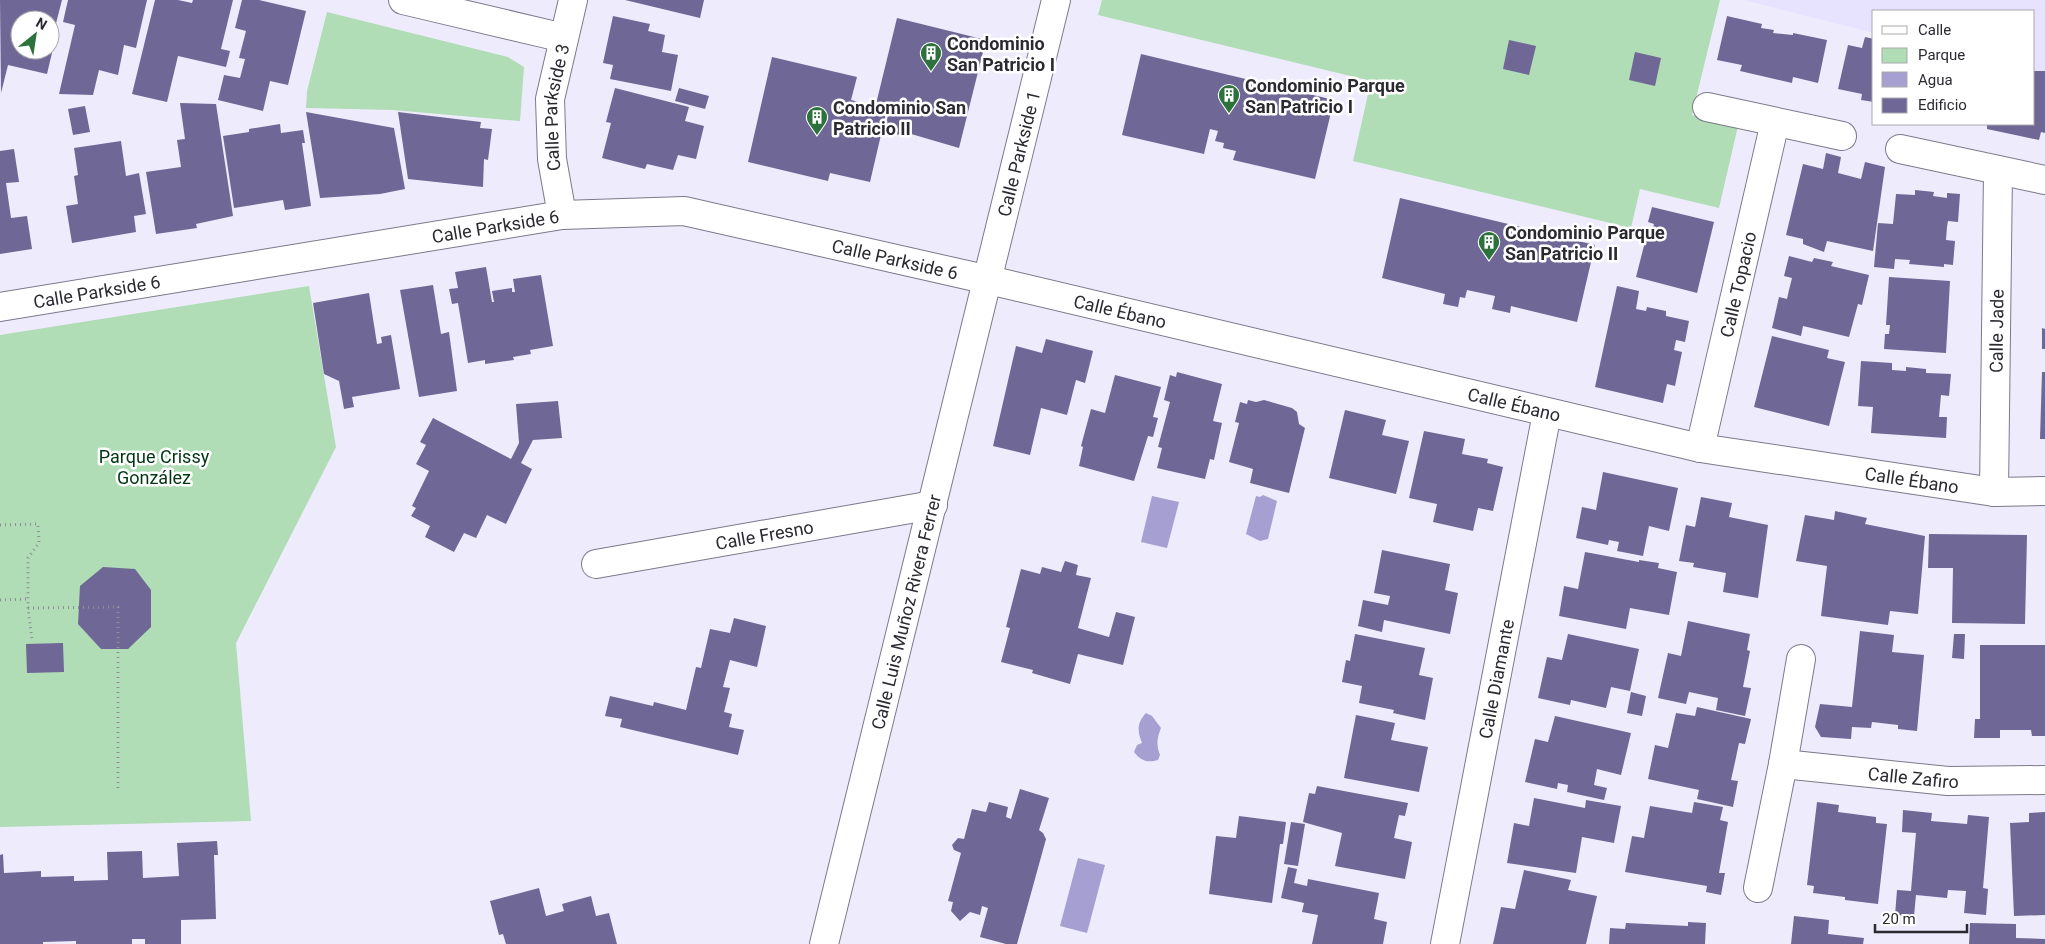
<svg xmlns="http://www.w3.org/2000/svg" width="2045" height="944" font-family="Roboto,sans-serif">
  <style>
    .built { fill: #e7e3ff }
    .green { fill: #b0dcb6 }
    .water { fill: #a69fd1 }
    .building { fill: #6f6796; fill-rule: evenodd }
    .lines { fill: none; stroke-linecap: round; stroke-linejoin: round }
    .minor-casing { stroke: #7b798b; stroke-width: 30 }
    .path { stroke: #8e8d99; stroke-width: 3; stroke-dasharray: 1 4; stroke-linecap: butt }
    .minor { stroke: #fff; stroke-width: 28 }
    .labels { text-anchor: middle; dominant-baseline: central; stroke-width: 5; stroke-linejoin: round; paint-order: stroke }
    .poi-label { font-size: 18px; font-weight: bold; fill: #2b2a31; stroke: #fff; text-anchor: start }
    .street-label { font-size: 18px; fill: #2b2a31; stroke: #fff }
    .park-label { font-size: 18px; fill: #023612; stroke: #fff }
  </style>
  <rect width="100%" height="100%" fill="#eeecfc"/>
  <!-- built -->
  <path class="built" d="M1744 0H2045V75L2034 73V11H1874V33Z"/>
  <!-- green -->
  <path class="green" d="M1102 0H1720L1692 115 1738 126 1719 208 1640 189 1631 228 1353 161 1371 81 1098 15Z
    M327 12 508 57 524 67 520 121 393 110 306 108 307 91Z
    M309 286 336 447 236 643 251 821 0 827V335Z"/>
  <!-- water -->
  <path class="water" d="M1263 495 1277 501 1268 539 1260 541 1246 534 1256 496 1260 497Z
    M1152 496 1179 502 1167 548 1141 542Z
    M1146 713 1152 716 1161 728C1157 738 1156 745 1160 755L1158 760C1147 763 1141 761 1134 752L1137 745 1142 743C1137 730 1137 723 1146 713Z
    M1078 858 1105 865 1087 933 1060 926Z"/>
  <!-- building -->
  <path class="building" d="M0 0H62L52 39 55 40 47 74 8 65 1 93ZM20 20H50V50H20Z
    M68 0H147L136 48 124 45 118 75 99 70 93 95 59 94 75 25 63 22Z
    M155 0H178L192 3 193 0H233L221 49 230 51 226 67 178 56 167 102 132 94Z
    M242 0H259L306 11 288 85 270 81 263 111 218 100 224 75 240 78 245 59 239 58 246 31 235 28Z
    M625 0H704L700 18Z
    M613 16 650 24 648 31 665 35 662 52 678 55 671 91 610 79 613 65 603 63Z
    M1727 16 1762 24 1761 28 1774 30 1773 33 1793 35V33L1827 40 1818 83 1793 77 1792 83 1740 71 1742 65 1717 60Z
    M897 18 986 40 959 148 901 131 900 135 884 131 890 108 876 104Z
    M1865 37 1874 39V102L1861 100 1862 94 1838 89 1848 45 1862 48Z
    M1509 40 1536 46 1529 75 1503 69Z
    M1635 52 1661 58 1655 86 1629 80Z
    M1141 54 1334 100 1315 179 1233 160 1236 151 1223 148 1224 143 1215 141 1218 131 1210 129 1204 154 1122 135Z
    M772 57 857 77 851 100 887 109 870 182 830 173 828 181 748 162Z
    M2034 71H2045V133L2041 132 2039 140 1987 129V124H2034Z
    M615 88 689 107 685 121 704 126 696 159 678 155 673 170 647 164 645 169 602 158 611 123 606 122Z
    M679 88 709 96 705 109 675 101Z
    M180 103 216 104 233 216 196 224 197 228 156 234 146 172 181 167 177 140 185 139Z
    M85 106 90 132 73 135 68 109Z
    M306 112 394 128 405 189 380 194 320 198Z
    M398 112 481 122 480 128 492 129 488 160 484 159 483 187 408 179Z
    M280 124 281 133 303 130 305 143H302L311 206 285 210 283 200 234 208 223 136 249 132V129Z
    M121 141 126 176 139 173 146 214 134 216 136 232 72 243 66 206 78 204 74 176 78 175 74 148Z
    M14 149 19 182 6 183 11 218 27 216 32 249 0 254V151Z
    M1826 153 1841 157 1838 173 1861 179 1865 162 1885 167 1873 251 1827 241 1824 252 1803 244V239L1786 235 1803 164 1823 169Z
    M1915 190 1934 192 1933 196 1947 198V193L1960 194 1958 222 1948 221 1947 227 1946 240 1955 241 1953 265 1944 264V267L1909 264 1910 260 1895 259 1894 269 1874 267 1878 223 1893 224 1896 194 1915 195Z
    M1400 198 1595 245 1577 322 1511 306 1510 313 1492 309 1495 296 1467 290 1465 298 1460 297 1458 307 1443 304 1445 294 1382 278Z
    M1652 207 1714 222 1697 293 1636 277 1648 230 1652 231 1654 224 1648 222Z
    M1789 256 1812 262 1814 258 1833 262 1831 266 1869 275 1862 305 1858 304 1849 337 1803 326 1801 336 1772 328 1779 297 1787 299 1789 290 1792 278 1784 276Z
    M486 267 492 302H494L492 291 512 288V292H515L513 279 541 275 553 346 530 350 531 354 513 357 514 360 485 364V360L468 363 458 303 452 304 449 289 458 288 455 272Z
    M1889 277 1950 281 1946 353 1884 349 1885 334H1889L1890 325H1886Z
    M433 285 441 334 449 332 457 391 419 397 400 290Z
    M1617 286 1639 291 1636 309 1646 311 1647 307 1666 311V316L1689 321 1685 342 1676 340 1674 350 1682 352 1675 386 1667 384 1663 403 1595 387Z
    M369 293 377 344 382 343 381 337 391 335 400 389 352 397 354 407 344 409 339 381 324 374 313 303Z
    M2042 328 2045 329V349H2042Z
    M1772 336 1829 350 1827 358 1845 362 1829 426 1754 407Z
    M1046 339 1093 351 1085 383 1076 380 1067 415 1041 408 1030 455 993 446 1016 346 1042 353Z
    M1861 361 1892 363V370L1906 371V367L1926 369V373L1951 374 1949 396 1941 395 1939 417H1947L1946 438 1871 433 1873 407 1858 406Z
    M1177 372 1222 384 1213 421 1222 423 1214 460 1210 459 1205 479 1157 468 1162 448 1158 447 1170 402 1164 400 1170 375 1176 377Z
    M2042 372H2045V439H2040Z
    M1115 375 1161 387 1153 417 1158 418 1153 437 1148 436 1134 481 1079 466 1083 447 1081 446 1091 409 1105 413Z
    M1248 400 1256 402 1264 400 1292 408 1297 412 1299 424 1305 428 1289 493 1250 483 1253 469 1229 462 1239 423 1235 422 1240 402 1247 404Z
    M558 401 562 438 533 440 521 463 532 469 506 524 487 515 476 538 464 533 454 552 425 537 430 526 411 516 416 508 412 506 429 471 416 464 426 445 420 442 433 418 511 459 519 443 516 404Z
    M1345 410 1386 420 1382 435 1409 441 1396 494 1329 478Z
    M1424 431 1465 439 1462 454 1488 459 1487 463 1503 467 1493 511 1478 508 1473 531 1433 522 1437 504 1409 498Z
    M1603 472 1678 488 1669 531 1649 526 1643 556 1617 551 1619 542 1609 540 1608 545 1576 538 1582 507 1596 510Z
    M1701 497 1732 503 1729 517 1768 525 1758 598 1723 592 1726 573 1693 567 1694 563 1679 561 1686 525 1695 527Z
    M1835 511 1867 518 1865 524 1925 536 1918 614 1890 611 1888 625 1821 616 1827 566 1796 561 1805 515 1834 520Z
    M1929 534 2027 535 2025 624 1952 623 1953 568H1928Z
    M1382 550 1450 564 1445 590 1458 593 1450 634 1384 620 1382 632 1358 626 1363 600 1388 605 1390 596 1374 593Z
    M1585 552 1639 562V560L1659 563 1658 568 1677 572 1669 615 1630 608 1626 629 1559 616 1564 586 1578 589Z
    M1065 561 1078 565 1076 575 1091 578 1078 628 1109 637 1116 612 1135 617 1123 665 1078 654 1070 684 1032 673 1033 670 1001 662 1010 628 1006 627 1021 569 1040 574 1042 567 1061 572Z
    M103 567 135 569 151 590V627L128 649H101L78 624 80 586Z
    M734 618 766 626 757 667 730 660 723 687 730 688 724 712 732 714 729 727 744 730 738 755 620 727 622 719 605 716 610 696 653 706 654 702 686 710 696 667 701 668 710 629 730 633Z
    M1688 621 1750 634 1747 650 1750 651 1743 687 1751 688 1745 716 1716 710 1718 698 1689 692 1686 704 1658 698 1668 653 1681 656Z
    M1860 631 1894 635 1892 652 1924 655 1917 731 1898 729V725L1872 722 1871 728 1852 727 1851 739 1821 737 1815 727 1820 704 1852 707Z
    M1355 634 1425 648 1419 675 1433 678 1425 720 1393 713 1394 710 1359 703 1362 686 1342 682 1346 660 1350 661Z
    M1568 634 1639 649 1630 691 1611 687 1606 708 1571 700 1570 705 1538 698 1547 657 1562 660Z
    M1954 634H1965L1964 659 1952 658Z
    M63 643 64 672 27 673 26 644Z
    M1980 645H2045V736H2032L2031 730H2000V738H1974L1975 719H1980Z
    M1631 692 1646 696 1642 716 1627 713Z
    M1697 707 1751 719 1745 744 1739 743 1735 762 1731 780 1738 781 1733 807 1697 799 1699 790 1648 779 1655 745 1668 748 1676 713 1695 716Z
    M1356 715 1395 723 1391 740 1428 747 1419 792 1344 778Z
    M1555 716 1631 733 1621 775 1597 769 1594 785 1607 788 1604 800 1567 792 1568 785 1558 783 1557 789 1525 782 1535 739 1548 742Z
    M1317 786 1408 803 1405 816 1399 815 1394 838 1412 842 1405 879 1335 866 1342 833 1303 822 1309 793 1315 794Z
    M1020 789 1049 798 1039 830 1043 833 1046 839 1017 944H1006L980 937 988 908 982 906 980 915 970 912 960 921 951 911 953 902 948 901 961 853 954 850 952 845 958 838 964 839 972 809 986 812 989 802 1008 807 1006 817 1011 819Z
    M1534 798 1585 808 1586 800 1621 806 1614 843 1582 837 1576 873 1507 863 1514 823 1529 826Z
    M1694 802 1723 807 1720 820 1728 822 1719 873H1725L1721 895 1706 892 1707 886 1625 872 1632 836 1644 838 1650 806 1692 813Z
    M1817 802 1839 805 1838 812 1876 817V823L1887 824 1878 904 1845 900V897L1813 893 1814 886 1807 885Z
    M1903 810 1932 813 1931 821 1967 824 1968 815 1989 817 1983 888 1988 889 1986 915 1964 913 1966 891 1948 890 1947 898 1916 895 1914 916 1895 915 1897 890 1911 891 1916 833 1902 832Z
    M2045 812V915L2014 916 2010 823 2029 822V813Z
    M1239 816 1286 822 1283 844H1280L1272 903 1209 894 1216 836 1236 838Z
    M1291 822 1305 824 1298 866 1284 864Z
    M217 841 218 855H214L216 919 181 920V944H145V939H132V944H76V941L43 942V944H0V855L3 854 4 873 41 871V877L74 876V881L108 880 107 852 142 851 143 878 179 876 177 843Z
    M1288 867 1297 869 1294 883 1307 886 1308 879 1379 893 1374 919 1387 922 1383 944H1312L1318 915 1302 912 1304 903 1281 898Z
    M1524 870 1571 880 1568 890 1597 896 1586 944H1493L1501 907 1515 909Z
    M539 888 546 916 564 911 562 904 591 896 596 916 609 913 617 944H506L503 934 499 935 490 901Z
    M1794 916 1829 920 1828 934 1864 938 1863 944H1791Z
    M1688 922 1706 923 1705 944H1609L1610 928 1625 929 1626 923 1688 926Z
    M1970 923 2016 924V938L2045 939V944H1969Z"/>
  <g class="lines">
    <!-- minor casing -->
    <g class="minor-casing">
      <g id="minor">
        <path d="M403 0 564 38"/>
        <path d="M1707 107 1842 136"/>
        <path d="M1900 149 2045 180"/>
        <path id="s1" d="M562 215 552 159 550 99 573 0"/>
        <path id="s2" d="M0 307 562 215 684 211 989 280 1700 448 1994 492 2045 491"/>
        <path id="s3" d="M1700 448 1775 122"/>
        <path id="s4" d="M1994 492 1998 171"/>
        <path id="s5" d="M596 564 933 505"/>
        <path id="s6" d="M1783 764 1948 781 2045 780"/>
        <path d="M1758 888 1783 764 1801 659"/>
        <path id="s7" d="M824 944 1056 0"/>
        <path id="s8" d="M1445 944 1547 413"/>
      </g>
    </g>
    <!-- path -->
    <path class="path" d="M0 525 38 524 39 543 28 558V608L32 640
      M0 600 28 599
      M28 608 118 607V792"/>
    <!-- minor -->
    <use href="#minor" class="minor"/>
  </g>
  <!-- icons -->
  <defs>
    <g id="building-pin" transform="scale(1.125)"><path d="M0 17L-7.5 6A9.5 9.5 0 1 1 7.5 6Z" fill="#2d713c" stroke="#fff"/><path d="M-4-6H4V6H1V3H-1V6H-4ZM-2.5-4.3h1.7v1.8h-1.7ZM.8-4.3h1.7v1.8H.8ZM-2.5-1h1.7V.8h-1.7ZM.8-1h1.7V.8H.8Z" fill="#fff"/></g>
  </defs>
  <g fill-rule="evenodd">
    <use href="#building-pin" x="931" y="53"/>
    <use href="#building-pin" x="1229" y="95"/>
    <use href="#building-pin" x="817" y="117"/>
    <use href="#building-pin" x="1489" y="242"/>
  </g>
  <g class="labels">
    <!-- poi labels -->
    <g class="poi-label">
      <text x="947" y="43">Condominio<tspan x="947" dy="21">San Patricio I</tspan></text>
      <text x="1245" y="85">Condominio Parque<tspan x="1245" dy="21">San Patricio I</tspan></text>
      <text x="833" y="107">Condominio San<tspan x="833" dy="21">Patricio II</tspan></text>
      <text x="1505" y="232">Condominio Parque<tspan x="1505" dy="21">San Patricio II</tspan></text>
    </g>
    <!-- street labels -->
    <g class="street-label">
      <text stroke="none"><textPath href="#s1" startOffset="109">Calle Parkside 3</textPath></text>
      <text stroke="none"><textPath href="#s7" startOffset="814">Calle Parkside 1</textPath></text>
      <text stroke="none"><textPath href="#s2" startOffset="502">Calle Parkside 6</textPath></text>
      <text stroke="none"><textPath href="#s2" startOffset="908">Calle Parkside 6</textPath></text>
      <text stroke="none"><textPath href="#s3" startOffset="168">Calle Topacio</textPath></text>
      <text stroke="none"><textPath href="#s2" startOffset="98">Calle Parkside 6</textPath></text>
      <text stroke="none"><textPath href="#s2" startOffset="1139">Calle Ébano</textPath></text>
      <text stroke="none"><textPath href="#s4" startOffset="161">Calle Jade</textPath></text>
      <text stroke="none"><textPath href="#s2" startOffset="1544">Calle Ébano</textPath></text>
      <text stroke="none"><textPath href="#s2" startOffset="1949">Calle Ébano</textPath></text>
      <text stroke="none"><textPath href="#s5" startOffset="171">Calle Fresno</textPath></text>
      <text stroke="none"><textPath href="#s7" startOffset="342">Calle Luis Muñoz Rivera Ferrer</textPath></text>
      <text stroke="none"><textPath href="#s8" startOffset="270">Calle Diamante</textPath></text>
      <text stroke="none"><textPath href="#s6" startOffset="131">Calle Zafiro</textPath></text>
    </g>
    <!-- park labels -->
    <g class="park-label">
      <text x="154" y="456">Parque Crissy<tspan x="154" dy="21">González</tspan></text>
    </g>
  </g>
  <!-- legend -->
  <rect x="1872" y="10" width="162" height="115" fill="#ffffff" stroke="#aaaaad"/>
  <rect x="1882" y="26" width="25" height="8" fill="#ffffff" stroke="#aaaaad"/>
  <text x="1918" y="35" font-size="15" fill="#2b2a31">Calle</text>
  <rect x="1882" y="48" width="25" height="15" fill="#b0dcb6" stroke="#aaaaad"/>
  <text x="1918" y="60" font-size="15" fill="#2b2a31">Parque</text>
  <rect x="1882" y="72" width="25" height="15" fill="#a69fd1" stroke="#aaaaad"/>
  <text x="1918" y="85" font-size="15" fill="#2b2a31">Agua</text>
  <rect x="1882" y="98" width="25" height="15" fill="#6f6796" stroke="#aaaaad"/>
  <text x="1918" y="110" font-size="15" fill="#2b2a31">Edificio</text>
  <!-- north arrow -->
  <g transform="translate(35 35) rotate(30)"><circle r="24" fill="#ffffff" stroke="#aaaaad"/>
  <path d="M0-4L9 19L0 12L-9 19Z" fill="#2d713c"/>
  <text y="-8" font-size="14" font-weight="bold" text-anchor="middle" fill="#2b2a31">N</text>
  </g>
  <!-- scale -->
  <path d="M1875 924v8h92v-8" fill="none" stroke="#2b2a31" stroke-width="2.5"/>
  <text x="1882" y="924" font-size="15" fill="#2b2a31" stroke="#ffffff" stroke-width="4" paint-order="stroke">20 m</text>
</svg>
